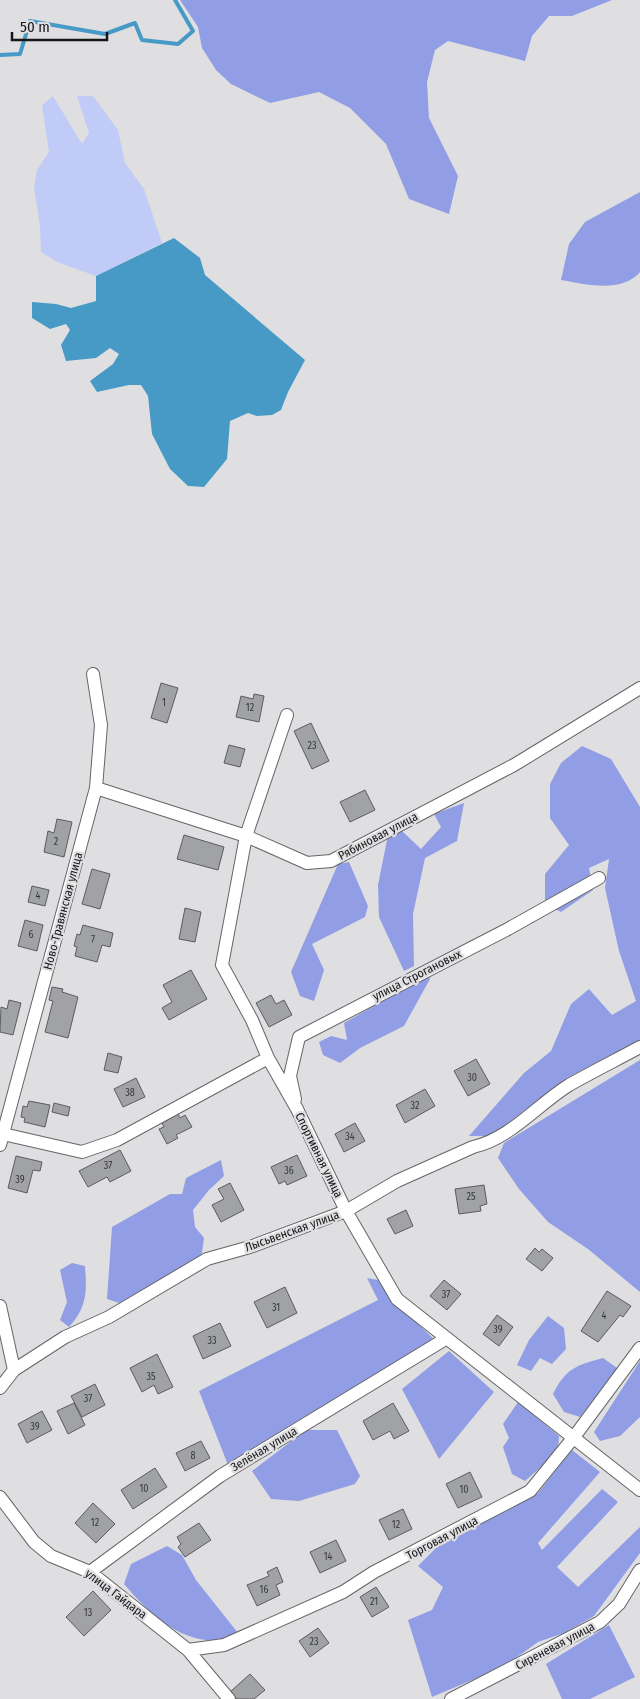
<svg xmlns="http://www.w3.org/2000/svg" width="640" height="1699" font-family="'Fira Sans Condensed',sans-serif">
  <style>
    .green { fill: #c1cbf8 }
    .forest { fill: #919de4 }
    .water { fill: #4799c6 }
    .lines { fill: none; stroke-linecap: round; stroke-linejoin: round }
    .stream { stroke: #4799c6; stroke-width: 4 }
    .building { fill: #a1a2a4; stroke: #5c5c5e }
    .street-casing { stroke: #656567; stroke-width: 14 }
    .street { stroke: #fff; stroke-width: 12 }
    .labels { text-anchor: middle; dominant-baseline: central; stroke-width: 4.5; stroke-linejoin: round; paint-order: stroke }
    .number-label { font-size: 10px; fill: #39393a }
    .street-label { font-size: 12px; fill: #161617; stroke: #dfdfe2 }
  </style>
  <rect width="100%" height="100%" fill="#dfdfe2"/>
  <!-- green -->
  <path class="green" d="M53 96 82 144 89 133 77 96H93L118 130 125 163 144 189 162 243 96 276 57 262 41 252 40 226 34 188 37 170 49 152 42 105Z"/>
  <!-- forest -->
  <path class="forest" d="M180 0H612L572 16H549L532 36 525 61 448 41 435 50 427 82 429 118 458 176 449 214 409 199 386 144 350 108 319 92 270 103 231 84 216 70 202 48 198 27Z
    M640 192V272C621 294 585 284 561 280L569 244 585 222Z
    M582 746 611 759 640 807V1040L567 1078 491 1136H469L524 1073 551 1051 571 1004 589 989 612 1015 636 1001 619 951 605 888 609 859 589 868 593 890 561 912 545 904V874L569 845 550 818V784L561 763Z
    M464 803 457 841 425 858 413 914 414 966 404 971 379 917 378 885 388 835 402 831 421 849 441 827 434 814Z
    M349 862 368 906 365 917 312 944 324 970 314 1001 300 996 291 972 338 864Z
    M429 975 430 979 404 1026 360 1048 340 1063 323 1055 319 1042 331 1036 347 1040 344 1023Z
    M640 1060V1292L588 1249 548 1222 519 1189 498 1158 504 1143Z
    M221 1160 224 1176 209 1190 193 1210 195 1227 204 1238 201 1259 119 1303 107 1299 112 1227 170 1194H182L186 1178Z
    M72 1263 85 1266C87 1292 87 1307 69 1327L60 1320 67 1302 60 1270Z
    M367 1278 378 1280 389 1297 436 1341 304 1417 228 1465 199 1391 378 1300Z
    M548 1316 564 1328 566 1349 552 1364 540 1358 531 1371 517 1365 529 1340Z
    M449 1351 494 1392 439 1459 402 1389Z
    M603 1358 617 1368 580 1417 564 1412 553 1394C566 1368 577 1365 603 1358Z
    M640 1361V1417L620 1436 600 1441 594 1432Z
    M518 1402 559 1436 558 1452 525 1481 512 1474 503 1447 509 1438 503 1424Z
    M306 1430H337L360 1476 355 1484 299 1501 271 1499 252 1471Z
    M572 1450 600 1472 538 1543 542 1550 602 1489 618 1502 557 1567 578 1587 640 1527V1553L594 1616 564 1633 538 1642 503 1667 432 1697 408 1620 432 1610 443 1587 418 1566 437 1547 538 1493Z
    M167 1546 182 1555 196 1580 238 1633C232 1635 225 1639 219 1640 180 1644 147 1611 124 1584L131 1564Z
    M609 1625 635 1677 590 1699H562L546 1664Z"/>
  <!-- water -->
  <path class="water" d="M174 238 200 258 205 275 305 360 288 392 281 410 272 415 257 416 248 413 230 421 227 459 204 487 188 486 170 469 152 434 148 396 141 385H129L97 392 90 381 113 364 119 354 110 348 96 358 66 361 61 345 70 330 66 324 50 329 32 318V302L56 304 71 308 96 301V276Z"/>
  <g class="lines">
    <!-- stream -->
    <path class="stream" d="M0 55 20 54 30 21 105 34 135 23 142 40 178 44 193 31 175 0"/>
  </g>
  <!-- building -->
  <path class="building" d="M161 683 178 688 167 723 151 718Z
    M254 694 264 696 259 722 236 717 241 696 253 699Z
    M311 723 329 761 312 769 294 731Z
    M229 745 245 749 240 767 224 763Z
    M365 790 375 810 350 822 340 802Z
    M57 819 72 822 64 857 44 852 48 831 54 833Z
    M184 835 224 847 218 870 177 859Z
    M92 869 110 874 100 909 82 904Z
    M32 886 49 890 45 906 28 902Z
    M185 908 201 912 195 942 179 939Z
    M25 920 43 925 37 951 18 946Z
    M83 925 113 933 110 947 102 945 97 962 75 956 77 947 74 946 77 934 80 935Z
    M191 970 207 999 169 1020 162 1008 172 1002 163 985Z
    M52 987 63 989 62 992 78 997 68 1038 45 1032 53 1001 49 1000Z
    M271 995 276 1004 284 1000 292 1015 269 1027 256 1003Z
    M9 1000 21 1003 13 1035 0 1032 1 1007 7 1009Z
    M108 1053 122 1057 118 1073 104 1070Z
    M476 1059 490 1084 468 1096 454 1071Z
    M136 1078 145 1097 123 1107 114 1089Z
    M425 1089 435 1106 405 1123 396 1105Z
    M29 1101 50 1105 45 1127 24 1122 25 1118 21 1117 23 1106 27 1107Z
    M54 1103 70 1107 68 1116 52 1112Z
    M178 1114 180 1118 185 1115 192 1127 176 1135 178 1138 167 1144 159 1129 164 1127 162 1123Z
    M355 1123 365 1141 344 1152 335 1134Z
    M120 1150 131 1171 110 1182 107 1177 88 1187 79 1171Z
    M297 1155 307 1176 287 1185 285 1181 279 1184 271 1167Z
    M16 1156 42 1162 40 1171 33 1170 27 1193 8 1188Z
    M230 1183 244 1210 221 1222 212 1205 224 1199 218 1189Z
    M484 1185 487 1204 480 1206 481 1211 459 1214 455 1189Z
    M406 1210 413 1226 395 1234 387 1219Z
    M535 1248 539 1252 542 1249 553 1258 542 1271 526 1259Z
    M444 1280 461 1294 447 1310 430 1296Z
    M285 1287 297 1313 267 1328 254 1302Z
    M607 1291 631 1306 623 1317 620 1315 598 1342 581 1331Z
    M497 1315 513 1327 499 1346 483 1334Z
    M220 1323 231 1346 203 1359 193 1336Z
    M157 1354 173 1387 158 1394 154 1385 142 1392 130 1368Z
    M95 1384 105 1405 82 1417 71 1396Z
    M74 1403 85 1425 68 1434 57 1411Z
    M393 1403 409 1431 394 1439 390 1431 373 1440 363 1421Z
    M42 1411 52 1430 27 1443 18 1424Z
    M201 1441 210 1458 185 1471 176 1453Z
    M155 1468 167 1487 133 1509 121 1490Z
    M470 1472 482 1497 458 1508 446 1484Z
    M93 1503 115 1524 96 1543 75 1523Z
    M403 1509 412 1529 389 1540 379 1520Z
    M199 1523 211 1540 185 1557 178 1547 181 1544 177 1537Z
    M336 1540 346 1561 320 1573 310 1552Z
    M277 1567 283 1582 276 1585 280 1595 257 1606 247 1585 269 1576 267 1572Z
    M376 1587 389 1607 372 1617 360 1597Z
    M93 1591 111 1610 84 1636 66 1617Z
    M318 1628 329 1643 310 1657 299 1641Z
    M250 1674 265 1690 254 1699H237L230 1692Z"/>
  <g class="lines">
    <!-- street casing -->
    <g class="street-casing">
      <path id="street" d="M287 715 246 836 222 965 252 1020 268 1058 297 1109 346 1211 397 1299 640 1490
        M96 788 246 836 307 863 331 861 514 765 640 688
        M295 1099 290 1076 299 1037 508 929 599 878
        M3 1134 82 1152 117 1140 268 1058
        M0 1145 96 788 101 725 93 674
        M0 1306 14 1370
        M0 1388 14 1370 65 1337 109 1317 207 1259 250 1247 346 1211 397 1181 473 1147C510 1139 537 1105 569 1085 592 1072 616 1060 640 1047
        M0 1497 34 1542 51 1556 90 1572 188 1650 229 1699
        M90 1572 220 1476 447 1338
        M188 1650 224 1645 343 1592 374 1572 530 1491 574 1437 640 1348
        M451 1699 600 1622 619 1604 640 1570"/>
    </g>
    <!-- street -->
    <use href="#street" class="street"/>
  </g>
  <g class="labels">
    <!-- number labels -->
    <g class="number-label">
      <text x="164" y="703">1</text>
      <text x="250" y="708">12</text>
      <text x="312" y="746">23</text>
      <text x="56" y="842">2</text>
      <text x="38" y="896">4</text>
      <text x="31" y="935">6</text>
      <text x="93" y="940">7</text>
      <text x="472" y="1078">30</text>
      <text x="130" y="1093">38</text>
      <text x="415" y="1106">32</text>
      <text x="350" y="1137">34</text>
      <text x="108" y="1166">37</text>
      <text x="289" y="1171">36</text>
      <text x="20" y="1180">39</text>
      <text x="471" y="1197">25</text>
      <text x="446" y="1295">37</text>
      <text x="276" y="1308">31</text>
      <text x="604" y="1316">4</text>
      <text x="498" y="1330">39</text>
      <text x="212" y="1341">33</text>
      <text x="151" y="1377">35</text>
      <text x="88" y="1399">37</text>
      <text x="35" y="1427">39</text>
      <text x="193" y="1456">8</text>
      <text x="144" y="1489">10</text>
      <text x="464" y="1490">10</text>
      <text x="95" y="1523">12</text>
      <text x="396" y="1525">12</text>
      <text x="328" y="1557">14</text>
      <text x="264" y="1590">16</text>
      <text x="374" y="1602">21</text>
      <text x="88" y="1613">13</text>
      <text x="314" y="1642">23</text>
    </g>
    <!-- street labels -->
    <g class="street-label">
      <text transform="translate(378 836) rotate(-28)">Рябиновая улица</text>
      <text transform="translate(63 911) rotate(-75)">Ново-Травянская улица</text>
      <text transform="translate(417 975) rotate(-27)">улица Строгановых</text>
      <text transform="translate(319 1155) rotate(64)">Спортивная улица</text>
      <text transform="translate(292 1231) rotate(-20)">Лысьвенская улица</text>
      <text transform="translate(264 1449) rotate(-31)">Зелёная улица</text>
      <text transform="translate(442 1538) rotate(-28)">Торговая улица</text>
      <text transform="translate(116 1594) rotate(37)">улица Гайдара</text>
      <text transform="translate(555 1646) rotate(-28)">Сиреневая улица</text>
    </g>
  </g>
  <!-- scale -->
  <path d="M12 32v8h95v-8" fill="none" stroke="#161617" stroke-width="2.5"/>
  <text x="20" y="32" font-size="15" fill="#161617" stroke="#dfdfe2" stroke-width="4" paint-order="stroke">50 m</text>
</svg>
